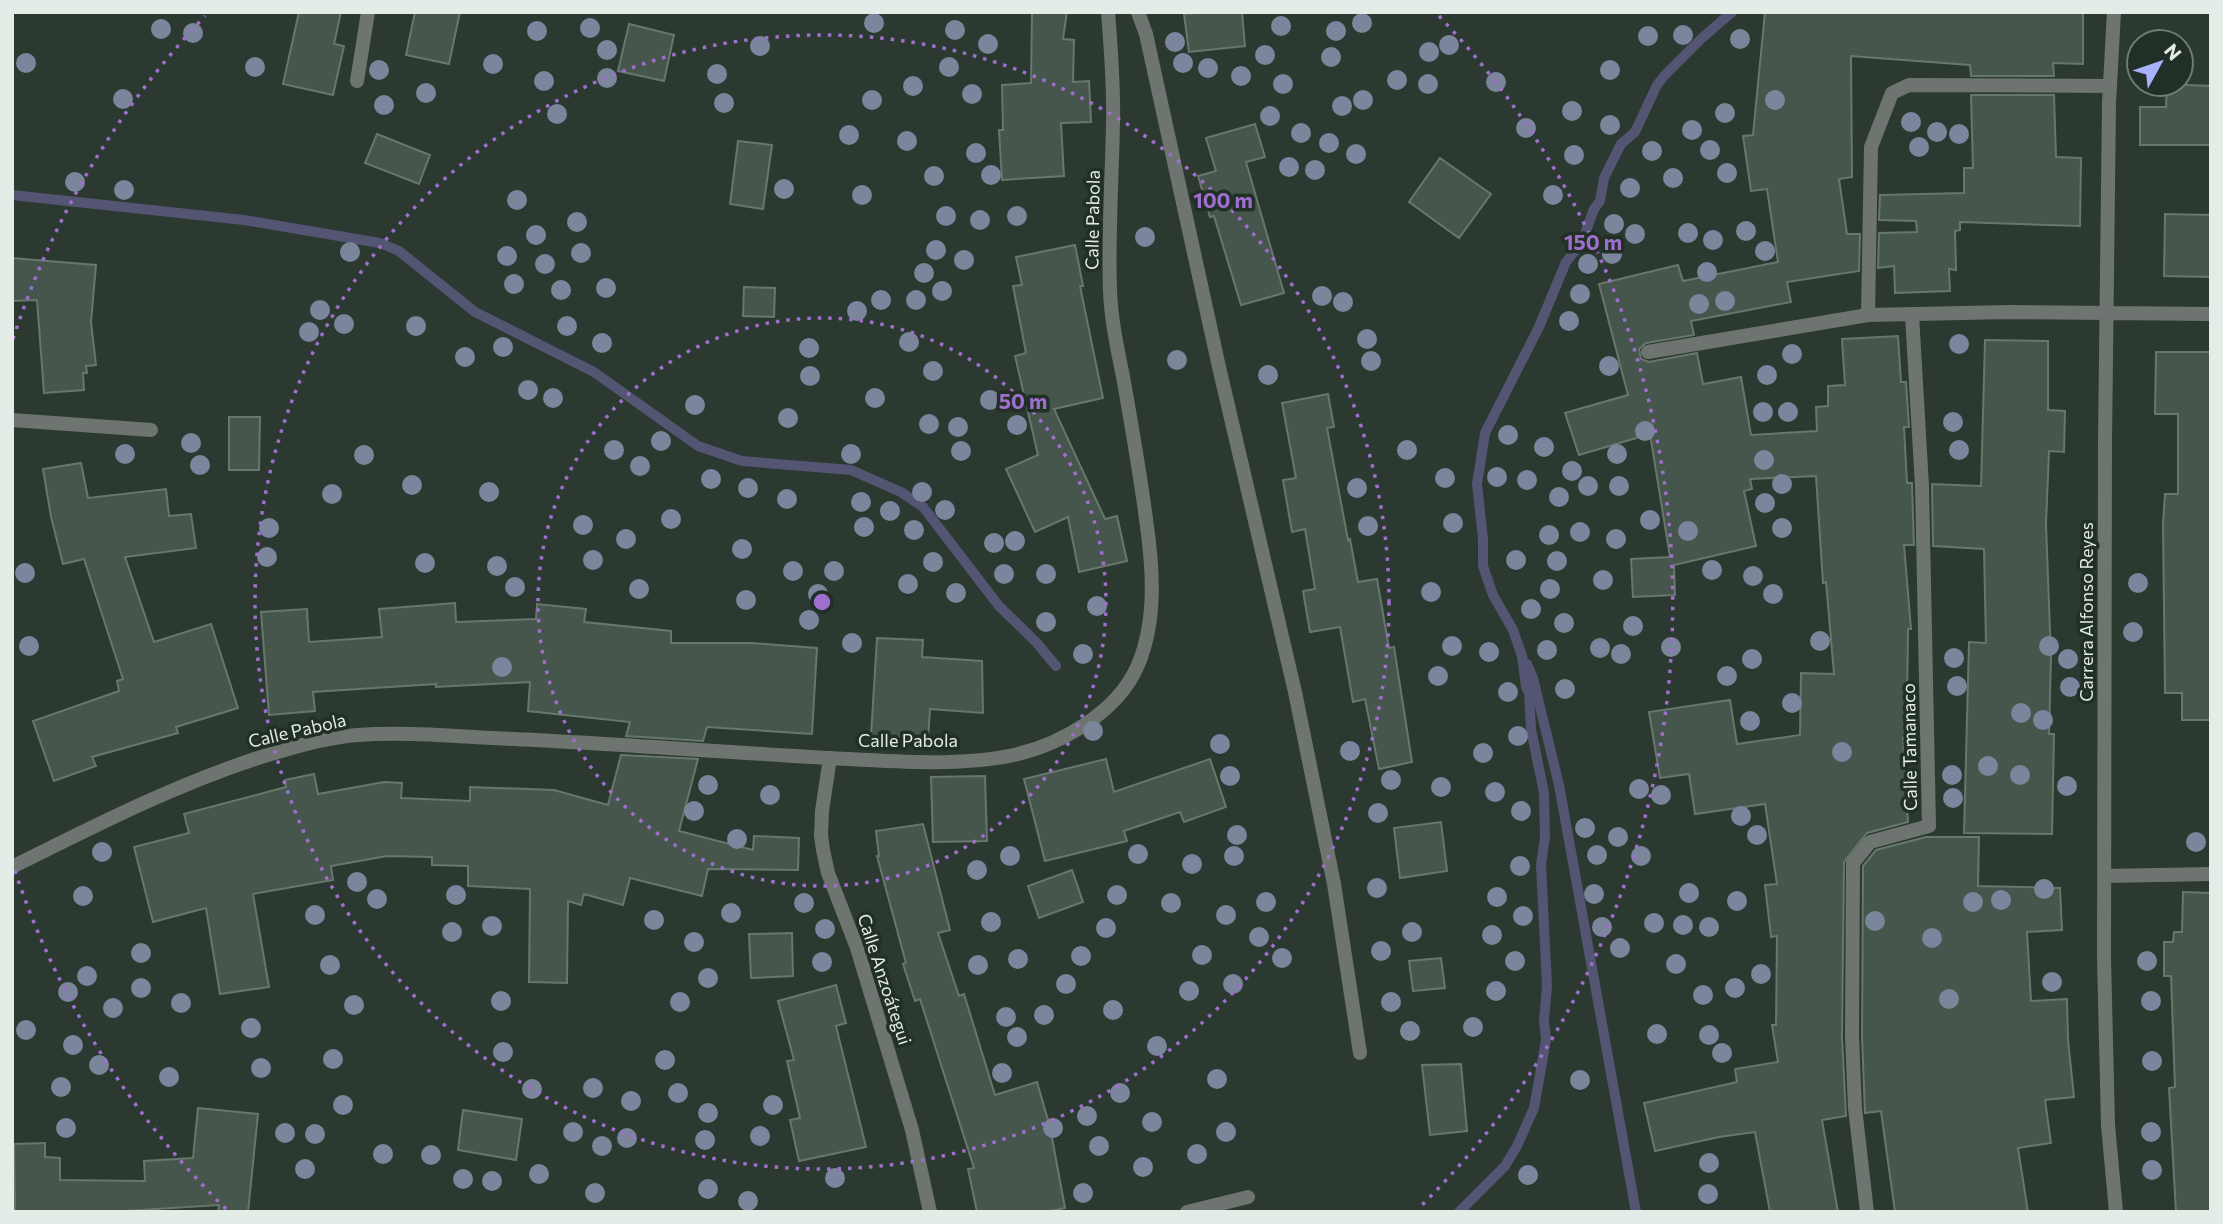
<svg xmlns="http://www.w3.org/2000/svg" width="2223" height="1224" font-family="Commissioner,sans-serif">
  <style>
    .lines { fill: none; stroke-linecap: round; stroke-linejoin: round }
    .stream { stroke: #535572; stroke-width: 10 }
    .building { fill: #47564c; stroke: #67776c; stroke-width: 2 }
    .minor { stroke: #6e7570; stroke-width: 14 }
    .tree { fill: #7b859b }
    .ring { fill: none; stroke: #9f6fcd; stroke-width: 3.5; stroke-dasharray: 3.5 7 }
    .labels { text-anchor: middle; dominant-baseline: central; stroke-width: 7; stroke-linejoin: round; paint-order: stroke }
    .street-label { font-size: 18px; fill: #e3ece6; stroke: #212f26 }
    .centre { fill: #9f6fcd; stroke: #212f26; stroke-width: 3.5 }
    .ring-label { font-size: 21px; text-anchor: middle; font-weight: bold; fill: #9f6fcd; stroke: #212f26; stroke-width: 7; stroke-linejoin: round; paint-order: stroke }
  </style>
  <rect width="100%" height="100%" fill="#2b3930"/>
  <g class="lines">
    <!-- stream -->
    <path class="stream" d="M12 195 244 220 380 243 399 251 475 312 594 372 698 446 742 461 851 470 901 492 923 507 999 606 1037 643 1056 666
      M1527 664 1533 678 1559 785 1636 1212
      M1459 1212 1505 1166 1517 1146 1534 1108 1546 1040 1544 1020 1547 986 1541 865 1545 837 1544 793 1531 729 1529 693 1526 687 1522 656 1513 630 1493 595 1483 566V539L1477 484 1485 433 1539 327 1566 262 1582 242 1594 209 1600 201 1604 178 1621 144 1635 132 1657 85 1665 75 1702 38 1732 12"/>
  </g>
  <!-- building -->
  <path class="building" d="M299 12H341L334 44 344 46 333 95 283 84Z
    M415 12H460L449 64 406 55Z
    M1032 12H1067L1063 39 1074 40 1073 82 1089 81 1091 122 1061 123 1064 176 1002 180 999 130H1003L1002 85 1031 83Z
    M1206 12H1242L1245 46 1189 52 1184 14Z
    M1765 12H2083V64L2053 63 2054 76H1971L1970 65 1851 56 1852 177 1839 179 1847 234H1860L1859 271 1787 282 1791 302 1691 321 1694 335 1646 343 1639 349 1641 359 1649 362 1697 353 1703 384 1741 377 1751 435 1817 431 1816 407 1828 406V386L1845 385 1842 339 1898 336 1901 382H1906L1909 427H1904L1907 483H1912V486L1914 545H1904L1911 629H1908L1907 706 1917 707 1918 737H1903L1908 822 1867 833 1844 862 1842 1037 1846 1116 1822 1120 1838 1212H1770L1755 1132 1719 1137 1655 1151 1644 1103 1737 1082 1735 1069 1778 1062 1772 1025H1776L1777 936 1771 937 1765 885 1777 884 1765 804 1695 814 1689 774 1660 778 1649 712 1730 700 1737 744 1800 735 1801 673 1834 674 1826 582 1823 583 1816 476 1750 479 1752 489 1744 491 1756 546 1674 565 1675 595 1633 597 1631 559 1670 557 1650 434 1579 455 1565 413 1628 395 1599 284 1678 265 1683 281 1778 262 1767 189 1751 191 1743 136 1753 135Z
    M629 24 674 35 664 81 618 71Z
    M2167 84 2211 86V145H2140V107H2166Z
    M1971 95H2054L2056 157 2081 158 2080 226 1960 222V230L1955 231 1956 270 1949 269 1950 291 1895 293 1894 266 1878 268 1879 233 1917 232 1916 221 1879 220 1880 195 1964 193V168H1973Z
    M1255 124 1265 157 1246 162 1284 293 1241 305 1214 216 1210 217 1198 176 1216 171 1206 138Z
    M377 134 430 155 419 184 365 163Z
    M738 141 772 145 763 209 730 204Z
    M1440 158 1491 194 1459 238 1409 202Z
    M2165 214 2211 215V277L2164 276Z
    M1075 245 1083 286H1080L1103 398 1054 409 1105 519 1117 516 1127 561 1079 572 1068 517 1035 532 1006 469 1038 455 1015 356 1026 353 1013 286 1022 285 1016 257Z
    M12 258 96 265 91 322 96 365 86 366 87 373H83L84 390 44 393 37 300 12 301Z
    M744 287 775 288 774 317 743 316Z
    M1985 340 2048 341V410L2065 411 2064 452 2049 451 2046 524 2051 658 2049 734H2054L2052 834 1964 833 1969 642 1986 643 1984 549 1933 546 1932 484 1981 486Z
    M2156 352H2211V720H2182V693H2165L2163 524 2165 494H2178V414H2155Z
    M1328 394 1334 427 1327 428 1348 540 1350 539 1358 582 1377 579 1389 648 1394 647 1412 762 1379 769 1365 699 1353 702 1340 627 1310 632 1303 591 1315 589 1305 529 1292 532 1283 480 1296 478 1282 403Z
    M229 417H260L259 470H229Z
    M81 463 88 498 166 489 169 516 191 514 196 548 125 557 154 642 211 624 238 708 176 727 178 733 92 757 96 766 54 781 33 721 119 691 117 681 123 679 84 559 63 564 51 517 43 469Z
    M455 603 456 622 536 619 537 604 586 609 584 622 671 631V643H752L817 648 812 734 707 727 703 741 626 736 630 722 528 711 530 682 436 687V684L313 692 315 711 269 715 261 612 307 609 309 642 382 637 379 609Z
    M877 638 923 640 922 657 982 661 983 713 930 709 928 739 871 735Z
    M621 755 698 759 679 831 753 850 754 836 799 838 798 870 708 869 702 896 630 878 623 905 584 894 581 905 568 901 567 983 529 982 530 889 468 886V866L432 865V857L387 856 331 866 333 880 253 894 269 987 220 994 206 908 153 922 134 847 189 833 184 814 286 787 285 780 314 774 318 794 384 782 402 783 401 798 470 801V787L554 790 608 805Z
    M1106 759 1114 792 1210 759 1226 807 1184 822 1180 812 1124 831 1127 841 1045 861 1024 779Z
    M985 776 987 841 933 842 931 777Z
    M1441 822 1447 871 1400 878 1394 828Z
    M923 824 950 930 938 933 959 996 964 994 995 1095 1037 1082 1050 1127 1065 1208 1046 1212H977L968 1169 974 1168 920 999 915 1001 903 964 906 963 877 856H879L876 831Z
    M1926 837H1979L1978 886 2060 888 2062 930 2027 932 2031 1001 2067 999 2068 1040 2074 1097 2045 1100 2051 1143 2018 1148 2028 1212H1895L1881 1111 1865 1113 1862 1037 1863 866 1876 850Z
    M1072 870 1083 902 1039 918 1028 886Z
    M2183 892 2211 893V1212H2176L2169 1088 2175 1087 2171 976H2164V942H2173L2174 932H2182Z
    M792 933 793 976 751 978 749 934Z
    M1441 958 1445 988 1413 991 1409 961Z
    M836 985 846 1023 836 1026 866 1147 799 1161 790 1120 800 1118 787 1061 794 1060 778 1001Z
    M1461 1064 1467 1131 1430 1135 1422 1065Z
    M198 1108 258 1114 248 1212H218L219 1205 109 1212H15L14 1144 45 1143V1157L60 1158V1180L145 1181 144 1161 193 1158Z
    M463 1110 522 1119 516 1160 458 1150Z"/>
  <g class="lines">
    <!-- minor -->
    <path class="minor" d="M1138 12 1146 34 1219 367 1295 692 1334 884 1360 1053
      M2114 12 2109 103 2105 441 2104 958 2108 1125 2116 1212
      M357 81 368 12
      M1868 315 1871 147 1892 93 1909 85 2110 86
      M1648 352 1868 315 2009 312 2211 314
      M12 420 151 430
      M830 758 822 811 821 835 823 850 828 873 857 948 912 1130 930 1212
      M12 867C93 827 172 786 258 758 290 748 323 738 357 735 409 731 462 737 514 739 619 744 724 752 829 758 886 761 958 767 1014 755 1062 744 1118 712 1138 665 1157 620 1153 567 1146 519 1140 473 1132 428 1124 382 1118 351 1111 321 1110 290 1108 235 1112 179 1113 123 1114 86 1111 49 1108 12
      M2104 876 2211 874
      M1187 1212 1248 1197
      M1867 1212 1855 1108 1852 1037 1853 863 1870 842 1929 826 1922 486 1912 315"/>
  </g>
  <!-- trees -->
  <g class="tree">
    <circle cx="874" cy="23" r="10"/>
    <circle cx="1362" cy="23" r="10"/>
    <circle cx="1281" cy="26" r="10"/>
    <circle cx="590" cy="28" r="10"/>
    <circle cx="161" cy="29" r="10"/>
    <circle cx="955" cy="30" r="10"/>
    <circle cx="537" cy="31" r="10"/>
    <circle cx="1336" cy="31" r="10"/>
    <circle cx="193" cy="33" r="10"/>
    <circle cx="1683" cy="35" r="10"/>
    <circle cx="1648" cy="36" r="10"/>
    <circle cx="1740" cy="39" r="10"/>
    <circle cx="1175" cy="42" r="10"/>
    <circle cx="988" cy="44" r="10"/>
    <circle cx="1449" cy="45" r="10"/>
    <circle cx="760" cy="46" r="10"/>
    <circle cx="607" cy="50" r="10"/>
    <circle cx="1429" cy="52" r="10"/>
    <circle cx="1265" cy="55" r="10"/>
    <circle cx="1331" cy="57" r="10"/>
    <circle cx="26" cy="63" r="10"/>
    <circle cx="1183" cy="63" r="10"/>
    <circle cx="493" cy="64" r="10"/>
    <circle cx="255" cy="67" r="10"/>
    <circle cx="949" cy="67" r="10"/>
    <circle cx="1208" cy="68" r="10"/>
    <circle cx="379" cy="70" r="10"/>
    <circle cx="1610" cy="70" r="10"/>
    <circle cx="717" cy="74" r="10"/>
    <circle cx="1241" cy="76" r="10"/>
    <circle cx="607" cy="78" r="10"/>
    <circle cx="1397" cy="80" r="10"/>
    <circle cx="544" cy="81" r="10"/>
    <circle cx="1496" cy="82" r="10"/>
    <circle cx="1283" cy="84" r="10"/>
    <circle cx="1428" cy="84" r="10"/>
    <circle cx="913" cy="86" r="10"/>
    <circle cx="426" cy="93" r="10"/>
    <circle cx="972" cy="94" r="10"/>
    <circle cx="123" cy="99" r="10"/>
    <circle cx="872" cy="100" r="10"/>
    <circle cx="1363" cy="100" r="10"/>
    <circle cx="1775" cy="100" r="10"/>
    <circle cx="724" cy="103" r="10"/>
    <circle cx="384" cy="105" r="10"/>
    <circle cx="1342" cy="106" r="10"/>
    <circle cx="1572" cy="111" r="10"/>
    <circle cx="1725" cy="113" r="10"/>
    <circle cx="557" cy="114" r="10"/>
    <circle cx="1270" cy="116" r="10"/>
    <circle cx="1911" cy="122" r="10"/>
    <circle cx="1610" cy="125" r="10"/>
    <circle cx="1526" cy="128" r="10"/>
    <circle cx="1692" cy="130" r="10"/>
    <circle cx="1937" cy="132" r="10"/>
    <circle cx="1301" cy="133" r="10"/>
    <circle cx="1959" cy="134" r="10"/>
    <circle cx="849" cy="135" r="10"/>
    <circle cx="907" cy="141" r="10"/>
    <circle cx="1329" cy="143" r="10"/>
    <circle cx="1919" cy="147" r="10"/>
    <circle cx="1710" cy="150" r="10"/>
    <circle cx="1652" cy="151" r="10"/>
    <circle cx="976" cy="153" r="10"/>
    <circle cx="1356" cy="154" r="10"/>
    <circle cx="1574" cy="155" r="10"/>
    <circle cx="1289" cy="167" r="10"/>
    <circle cx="1315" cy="170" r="10"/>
    <circle cx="1727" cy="173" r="10"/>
    <circle cx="991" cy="175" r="10"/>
    <circle cx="934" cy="176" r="10"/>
    <circle cx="1673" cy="178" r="10"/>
    <circle cx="75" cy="182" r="10"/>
    <circle cx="1630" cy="188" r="10"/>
    <circle cx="784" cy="189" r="10"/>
    <circle cx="124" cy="190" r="10"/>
    <circle cx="862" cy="195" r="10"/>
    <circle cx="1553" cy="195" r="10"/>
    <circle cx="517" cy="200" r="10"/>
    <circle cx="946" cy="216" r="10"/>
    <circle cx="1017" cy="216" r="10"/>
    <circle cx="980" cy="220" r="10"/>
    <circle cx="577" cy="222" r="10"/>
    <circle cx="1614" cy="224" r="10"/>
    <circle cx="1746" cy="231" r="10"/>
    <circle cx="1688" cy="233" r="10"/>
    <circle cx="1635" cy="234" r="10"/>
    <circle cx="536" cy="235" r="10"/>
    <circle cx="1145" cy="237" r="10"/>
    <circle cx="1713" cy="240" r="10"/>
    <circle cx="936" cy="250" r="10"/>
    <circle cx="1765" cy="251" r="10"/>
    <circle cx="350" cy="252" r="10"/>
    <circle cx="581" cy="253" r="10"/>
    <circle cx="1612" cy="254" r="10"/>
    <circle cx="507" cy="256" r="10"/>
    <circle cx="964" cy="260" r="10"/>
    <circle cx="545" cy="264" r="10"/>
    <circle cx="1588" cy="264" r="10"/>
    <circle cx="1707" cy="272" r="10"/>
    <circle cx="924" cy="273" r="10"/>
    <circle cx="514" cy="284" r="10"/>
    <circle cx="606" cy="288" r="10"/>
    <circle cx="561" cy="290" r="10"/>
    <circle cx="942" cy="291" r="10"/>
    <circle cx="1580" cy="294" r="10"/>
    <circle cx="1322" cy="296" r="10"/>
    <circle cx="881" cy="300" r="10"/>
    <circle cx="916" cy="300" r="10"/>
    <circle cx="1725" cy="301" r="10"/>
    <circle cx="1343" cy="302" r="10"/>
    <circle cx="1699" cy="304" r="10"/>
    <circle cx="320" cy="310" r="10"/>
    <circle cx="857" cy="311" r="10"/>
    <circle cx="1569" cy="321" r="10"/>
    <circle cx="344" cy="324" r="10"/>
    <circle cx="416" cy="326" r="10"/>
    <circle cx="567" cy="326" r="10"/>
    <circle cx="309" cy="332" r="10"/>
    <circle cx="1367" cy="339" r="10"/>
    <circle cx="909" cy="342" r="10"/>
    <circle cx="602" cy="343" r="10"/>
    <circle cx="1959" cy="344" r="10"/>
    <circle cx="503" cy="347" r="10"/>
    <circle cx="809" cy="348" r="10"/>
    <circle cx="1792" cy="354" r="10"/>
    <circle cx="465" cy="357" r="10"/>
    <circle cx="1177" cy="360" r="10"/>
    <circle cx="1371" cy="361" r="10"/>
    <circle cx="1609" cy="366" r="10"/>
    <circle cx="933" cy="371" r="10"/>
    <circle cx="1268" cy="375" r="10"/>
    <circle cx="1767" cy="375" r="10"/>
    <circle cx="810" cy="376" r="10"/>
    <circle cx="528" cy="390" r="10"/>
    <circle cx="553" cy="398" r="10"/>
    <circle cx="875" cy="398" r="10"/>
    <circle cx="990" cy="400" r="10"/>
    <circle cx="695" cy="405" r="10"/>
    <circle cx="1763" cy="412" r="10"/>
    <circle cx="1788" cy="412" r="10"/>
    <circle cx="788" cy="418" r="10"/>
    <circle cx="1953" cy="422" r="10"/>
    <circle cx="929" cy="424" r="10"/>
    <circle cx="1017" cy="425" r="10"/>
    <circle cx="958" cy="427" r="10"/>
    <circle cx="1645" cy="431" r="10"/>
    <circle cx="1508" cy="435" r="10"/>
    <circle cx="661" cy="441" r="10"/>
    <circle cx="191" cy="443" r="10"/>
    <circle cx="1544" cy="447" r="10"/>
    <circle cx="614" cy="450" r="10"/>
    <circle cx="1407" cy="450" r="10"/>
    <circle cx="1959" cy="450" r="10"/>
    <circle cx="961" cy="451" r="10"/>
    <circle cx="125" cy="454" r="10"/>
    <circle cx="851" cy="454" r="10"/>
    <circle cx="1617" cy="454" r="10"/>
    <circle cx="364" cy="455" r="10"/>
    <circle cx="1764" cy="460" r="10"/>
    <circle cx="200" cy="465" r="10"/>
    <circle cx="640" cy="466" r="10"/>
    <circle cx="1572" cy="471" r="10"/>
    <circle cx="1497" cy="477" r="10"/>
    <circle cx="1445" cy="478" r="10"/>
    <circle cx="711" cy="479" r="10"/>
    <circle cx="1527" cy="480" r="10"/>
    <circle cx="1782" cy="484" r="10"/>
    <circle cx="412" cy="485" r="10"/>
    <circle cx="1588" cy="486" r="10"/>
    <circle cx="1619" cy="486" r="10"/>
    <circle cx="748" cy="488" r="10"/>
    <circle cx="1357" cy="488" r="10"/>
    <circle cx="489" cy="492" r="10"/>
    <circle cx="922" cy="492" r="10"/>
    <circle cx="332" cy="494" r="10"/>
    <circle cx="1559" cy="497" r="10"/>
    <circle cx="787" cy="499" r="10"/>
    <circle cx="861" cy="502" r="10"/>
    <circle cx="1765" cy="503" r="10"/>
    <circle cx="945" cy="510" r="10"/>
    <circle cx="890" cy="511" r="10"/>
    <circle cx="671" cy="519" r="10"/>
    <circle cx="1650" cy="520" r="10"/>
    <circle cx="1453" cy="523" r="10"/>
    <circle cx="583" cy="525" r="10"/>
    <circle cx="1368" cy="526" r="10"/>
    <circle cx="864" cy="527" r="10"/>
    <circle cx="269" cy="528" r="10"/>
    <circle cx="1782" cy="528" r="10"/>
    <circle cx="914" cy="530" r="10"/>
    <circle cx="1688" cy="531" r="10"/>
    <circle cx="1580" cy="532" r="10"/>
    <circle cx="1549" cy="535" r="10"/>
    <circle cx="626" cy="539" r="10"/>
    <circle cx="1616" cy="539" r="10"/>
    <circle cx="1015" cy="541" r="10"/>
    <circle cx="994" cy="543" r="10"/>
    <circle cx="742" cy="549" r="10"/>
    <circle cx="267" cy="557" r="10"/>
    <circle cx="593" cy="560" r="10"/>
    <circle cx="1516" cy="560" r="10"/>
    <circle cx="1557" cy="561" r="10"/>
    <circle cx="933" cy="562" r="10"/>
    <circle cx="425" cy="563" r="10"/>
    <circle cx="497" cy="566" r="10"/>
    <circle cx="1712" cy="570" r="10"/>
    <circle cx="793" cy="571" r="10"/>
    <circle cx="834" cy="571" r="10"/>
    <circle cx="25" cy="573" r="10"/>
    <circle cx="1004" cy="574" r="10"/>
    <circle cx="1046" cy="574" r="10"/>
    <circle cx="1753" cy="576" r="10"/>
    <circle cx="1603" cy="580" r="10"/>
    <circle cx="2138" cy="583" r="10"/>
    <circle cx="908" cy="584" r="10"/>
    <circle cx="515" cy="587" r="10"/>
    <circle cx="639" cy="589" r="10"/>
    <circle cx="1550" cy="589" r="10"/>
    <circle cx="1431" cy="592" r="10"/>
    <circle cx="956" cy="593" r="10"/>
    <circle cx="818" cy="594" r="10"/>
    <circle cx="1773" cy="594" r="10"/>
    <circle cx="746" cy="600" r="10"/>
    <circle cx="1097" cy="606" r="10"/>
    <circle cx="1531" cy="609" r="10"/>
    <circle cx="809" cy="620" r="10"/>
    <circle cx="1046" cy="622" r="10"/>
    <circle cx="1564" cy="623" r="10"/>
    <circle cx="1633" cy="626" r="10"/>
    <circle cx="2133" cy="632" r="10"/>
    <circle cx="1820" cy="641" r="10"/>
    <circle cx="852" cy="643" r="10"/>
    <circle cx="29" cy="646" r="10"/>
    <circle cx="1452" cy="646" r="10"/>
    <circle cx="2049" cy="646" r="10"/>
    <circle cx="1671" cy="647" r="10"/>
    <circle cx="1600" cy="648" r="10"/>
    <circle cx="1547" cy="650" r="10"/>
    <circle cx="1489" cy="652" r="10"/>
    <circle cx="1083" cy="654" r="10"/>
    <circle cx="1621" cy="654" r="10"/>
    <circle cx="1954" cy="658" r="10"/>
    <circle cx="1752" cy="659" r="10"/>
    <circle cx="2068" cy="659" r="10"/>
    <circle cx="502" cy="667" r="10"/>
    <circle cx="1438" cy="676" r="10"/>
    <circle cx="1727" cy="676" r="10"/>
    <circle cx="1957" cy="686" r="10"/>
    <circle cx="2070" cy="687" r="10"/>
    <circle cx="1565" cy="689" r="10"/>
    <circle cx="1508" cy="692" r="10"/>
    <circle cx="1792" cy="703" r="10"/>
    <circle cx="2021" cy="713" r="10"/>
    <circle cx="2043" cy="720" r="10"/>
    <circle cx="1750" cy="721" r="10"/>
    <circle cx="1093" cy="731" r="10"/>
    <circle cx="1518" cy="736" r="10"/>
    <circle cx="1220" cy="744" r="10"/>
    <circle cx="1350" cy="751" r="10"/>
    <circle cx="1842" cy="752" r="10"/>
    <circle cx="1483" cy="753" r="10"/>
    <circle cx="1988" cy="766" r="10"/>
    <circle cx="1952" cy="775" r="10"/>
    <circle cx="2020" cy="775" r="10"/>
    <circle cx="1230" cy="776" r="10"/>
    <circle cx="1391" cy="780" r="10"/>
    <circle cx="708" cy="785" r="10"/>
    <circle cx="2067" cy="786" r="10"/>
    <circle cx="1441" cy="787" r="10"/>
    <circle cx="1639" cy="789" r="10"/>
    <circle cx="1495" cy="792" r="10"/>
    <circle cx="770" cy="795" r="10"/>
    <circle cx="1661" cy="795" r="10"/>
    <circle cx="1953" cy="798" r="10"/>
    <circle cx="694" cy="811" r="10"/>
    <circle cx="1521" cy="811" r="10"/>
    <circle cx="1378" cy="813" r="10"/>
    <circle cx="1741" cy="816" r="10"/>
    <circle cx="1585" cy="828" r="10"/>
    <circle cx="1237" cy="835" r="10"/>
    <circle cx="1757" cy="835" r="10"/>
    <circle cx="1618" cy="837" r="10"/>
    <circle cx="737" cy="839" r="10"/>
    <circle cx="2196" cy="842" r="10"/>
    <circle cx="102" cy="852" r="10"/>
    <circle cx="1138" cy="854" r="10"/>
    <circle cx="1597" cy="855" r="10"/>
    <circle cx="1010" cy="856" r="10"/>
    <circle cx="1234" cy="856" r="10"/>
    <circle cx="1641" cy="856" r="10"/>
    <circle cx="1192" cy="864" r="10"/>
    <circle cx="1520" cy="866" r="10"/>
    <circle cx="977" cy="870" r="10"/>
    <circle cx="357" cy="882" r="10"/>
    <circle cx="1377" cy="888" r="10"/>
    <circle cx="2044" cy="889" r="10"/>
    <circle cx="1689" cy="893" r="10"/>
    <circle cx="1594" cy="894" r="10"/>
    <circle cx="456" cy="895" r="10"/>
    <circle cx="1117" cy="895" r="10"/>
    <circle cx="83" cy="896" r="10"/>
    <circle cx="1497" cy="897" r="10"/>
    <circle cx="377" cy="899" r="10"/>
    <circle cx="2001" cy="900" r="10"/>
    <circle cx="1737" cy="901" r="10"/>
    <circle cx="1266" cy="902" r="10"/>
    <circle cx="1973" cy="902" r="10"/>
    <circle cx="804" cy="903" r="10"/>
    <circle cx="1171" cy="903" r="10"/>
    <circle cx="731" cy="913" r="10"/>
    <circle cx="315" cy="915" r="10"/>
    <circle cx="1226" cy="915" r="10"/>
    <circle cx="1523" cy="916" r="10"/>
    <circle cx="654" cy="920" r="10"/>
    <circle cx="1875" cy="921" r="10"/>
    <circle cx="991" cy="922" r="10"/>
    <circle cx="1654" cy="923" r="10"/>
    <circle cx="1683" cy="925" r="10"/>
    <circle cx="492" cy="926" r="10"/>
    <circle cx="1602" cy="927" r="10"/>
    <circle cx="1709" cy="927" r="10"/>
    <circle cx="1106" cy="928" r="10"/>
    <circle cx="825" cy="929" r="10"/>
    <circle cx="452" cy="932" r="10"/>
    <circle cx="1412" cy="932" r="10"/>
    <circle cx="1492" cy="935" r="10"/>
    <circle cx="1259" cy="937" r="10"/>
    <circle cx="1932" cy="938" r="10"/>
    <circle cx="694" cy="942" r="10"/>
    <circle cx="1620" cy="948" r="10"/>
    <circle cx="1381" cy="951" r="10"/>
    <circle cx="141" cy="953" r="10"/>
    <circle cx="1202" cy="955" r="10"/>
    <circle cx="1081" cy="956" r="10"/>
    <circle cx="1282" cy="958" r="10"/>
    <circle cx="1018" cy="959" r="10"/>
    <circle cx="1515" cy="961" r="10"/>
    <circle cx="2147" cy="961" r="10"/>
    <circle cx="822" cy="962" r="10"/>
    <circle cx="1676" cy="964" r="10"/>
    <circle cx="330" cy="965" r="10"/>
    <circle cx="978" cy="965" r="10"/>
    <circle cx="1761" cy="974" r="10"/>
    <circle cx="87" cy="976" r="10"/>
    <circle cx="708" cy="978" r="10"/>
    <circle cx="2052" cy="982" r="10"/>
    <circle cx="1066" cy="984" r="10"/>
    <circle cx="1233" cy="984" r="10"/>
    <circle cx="141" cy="988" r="10"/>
    <circle cx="1735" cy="988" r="10"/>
    <circle cx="1189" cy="991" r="10"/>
    <circle cx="1496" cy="991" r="10"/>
    <circle cx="68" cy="992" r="10"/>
    <circle cx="1703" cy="995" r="10"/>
    <circle cx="1949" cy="999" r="10"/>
    <circle cx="501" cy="1001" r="10"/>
    <circle cx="2151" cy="1001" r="10"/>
    <circle cx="680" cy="1002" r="10"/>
    <circle cx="1391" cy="1002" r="10"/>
    <circle cx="181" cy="1003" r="10"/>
    <circle cx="354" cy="1005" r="10"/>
    <circle cx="113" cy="1008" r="10"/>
    <circle cx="1113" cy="1010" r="10"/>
    <circle cx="1044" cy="1015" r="10"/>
    <circle cx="1006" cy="1017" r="10"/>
    <circle cx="1473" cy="1027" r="10"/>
    <circle cx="251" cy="1028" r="10"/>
    <circle cx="26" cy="1030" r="10"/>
    <circle cx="1410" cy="1031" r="10"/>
    <circle cx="1657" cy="1034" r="10"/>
    <circle cx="1709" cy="1035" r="10"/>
    <circle cx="1017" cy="1037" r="10"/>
    <circle cx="73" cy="1045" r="10"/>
    <circle cx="1157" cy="1046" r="10"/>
    <circle cx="503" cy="1052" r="10"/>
    <circle cx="1722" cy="1053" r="10"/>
    <circle cx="333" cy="1059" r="10"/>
    <circle cx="665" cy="1060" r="10"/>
    <circle cx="2152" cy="1061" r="10"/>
    <circle cx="99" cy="1065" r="10"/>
    <circle cx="261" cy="1068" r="10"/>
    <circle cx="1002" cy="1073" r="10"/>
    <circle cx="169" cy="1077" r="10"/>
    <circle cx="1217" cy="1079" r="10"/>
    <circle cx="1580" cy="1080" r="10"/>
    <circle cx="61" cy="1087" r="10"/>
    <circle cx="593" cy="1088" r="10"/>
    <circle cx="532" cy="1089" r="10"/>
    <circle cx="678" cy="1093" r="10"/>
    <circle cx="1120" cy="1093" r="10"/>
    <circle cx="631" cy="1101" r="10"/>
    <circle cx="343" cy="1105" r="10"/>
    <circle cx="773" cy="1105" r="10"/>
    <circle cx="708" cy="1113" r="10"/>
    <circle cx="1087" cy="1116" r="10"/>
    <circle cx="1152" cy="1122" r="10"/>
    <circle cx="66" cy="1128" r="10"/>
    <circle cx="1053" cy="1128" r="10"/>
    <circle cx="573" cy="1132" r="10"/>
    <circle cx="1226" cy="1132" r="10"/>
    <circle cx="2151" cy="1132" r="10"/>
    <circle cx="285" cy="1133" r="10"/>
    <circle cx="315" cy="1134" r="10"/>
    <circle cx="760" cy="1136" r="10"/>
    <circle cx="627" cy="1138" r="10"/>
    <circle cx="705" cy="1140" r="10"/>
    <circle cx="602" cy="1146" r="10"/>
    <circle cx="1099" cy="1146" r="10"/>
    <circle cx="383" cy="1154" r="10"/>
    <circle cx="1197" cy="1154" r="10"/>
    <circle cx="431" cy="1155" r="10"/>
    <circle cx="1709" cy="1163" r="10"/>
    <circle cx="1143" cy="1167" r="10"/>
    <circle cx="305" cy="1169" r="10"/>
    <circle cx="2152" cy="1170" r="10"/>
    <circle cx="539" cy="1174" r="10"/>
    <circle cx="1528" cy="1175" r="10"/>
    <circle cx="835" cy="1178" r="10"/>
    <circle cx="463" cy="1179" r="10"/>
    <circle cx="492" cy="1181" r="10"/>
    <circle cx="708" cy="1189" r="10"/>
    <circle cx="595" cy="1193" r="10"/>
    <circle cx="1083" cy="1193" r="10"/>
    <circle cx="1708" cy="1194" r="10"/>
    <circle cx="748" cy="1201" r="10"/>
  </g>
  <!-- distance rings -->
  <g class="ring">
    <circle cx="822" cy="602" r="284"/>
    <circle cx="822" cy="602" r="567"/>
    <path d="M226 1209A851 851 0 0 1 13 865M13 339A851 851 0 0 1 205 16M1439 16A851 851 0 0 1 1418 1209"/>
  </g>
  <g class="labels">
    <!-- street labels -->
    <g class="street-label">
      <text transform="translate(1092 220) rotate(-89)">Calle Pabola</text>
      <text transform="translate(2086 612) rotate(-90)">Carrera Alfonso Reyes</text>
      <text transform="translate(297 730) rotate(-13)">Calle Pabola</text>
      <text x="908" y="740">Calle Pabola</text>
      <text transform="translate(1909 747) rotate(-91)">Calle Tamanaco</text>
      <text transform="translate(885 979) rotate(72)">Calle Anzoátegui</text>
    </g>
  </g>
  <circle cx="822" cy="602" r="10" class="centre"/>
  <g class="ring-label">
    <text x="1223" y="208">100 m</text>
    <text x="1593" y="250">150 m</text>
    <text x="1023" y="409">50 m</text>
  </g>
  <!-- border -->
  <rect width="2223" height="1224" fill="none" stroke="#e3ece6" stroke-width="28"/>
  <!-- north arrow -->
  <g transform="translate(2160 63) rotate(50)"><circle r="33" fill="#212f26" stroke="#6f7b73" stroke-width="2"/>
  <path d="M0-5L12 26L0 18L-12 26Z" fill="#a7b1fc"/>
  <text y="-10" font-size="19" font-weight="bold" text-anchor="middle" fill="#e3ece6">N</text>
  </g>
</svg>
